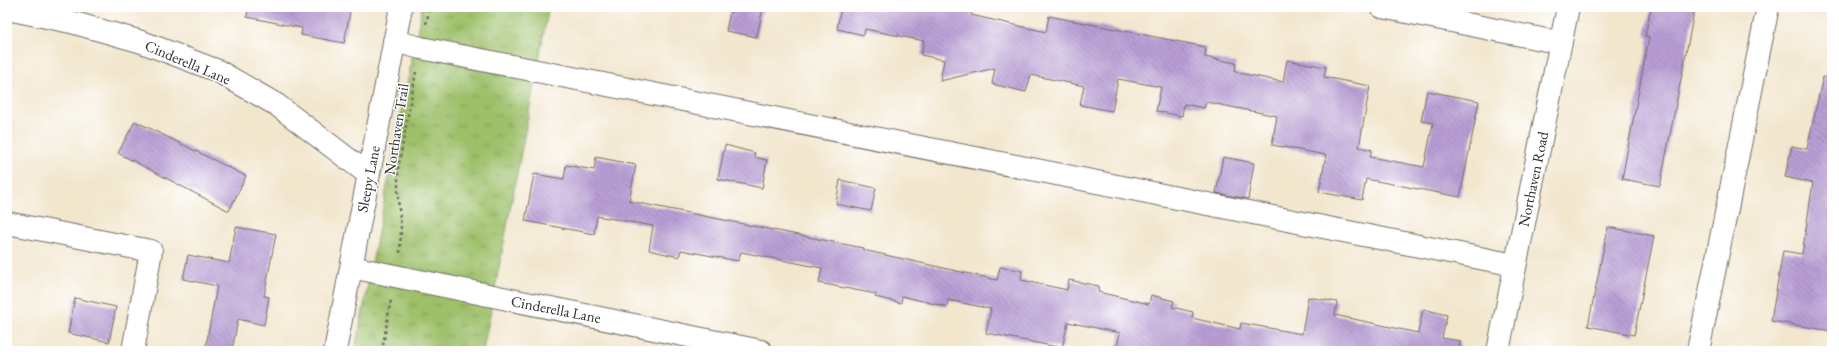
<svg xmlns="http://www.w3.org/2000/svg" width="1839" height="358" font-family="'EB Garamond',serif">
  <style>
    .park { fill: url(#park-tufts); stroke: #64764a }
    .building { fill: url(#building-back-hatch) }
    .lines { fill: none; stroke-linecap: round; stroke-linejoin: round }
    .minor-casing { stroke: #716c64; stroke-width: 24 }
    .path { stroke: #716c64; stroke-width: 2.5; stroke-dasharray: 3 3; stroke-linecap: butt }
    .minor { stroke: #fff; stroke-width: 22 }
    .labels { text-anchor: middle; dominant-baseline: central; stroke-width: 3; stroke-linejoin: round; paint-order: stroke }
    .street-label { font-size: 15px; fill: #2b2b2b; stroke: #fff }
  </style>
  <defs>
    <pattern id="park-tufts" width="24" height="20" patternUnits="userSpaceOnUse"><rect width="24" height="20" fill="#9dc069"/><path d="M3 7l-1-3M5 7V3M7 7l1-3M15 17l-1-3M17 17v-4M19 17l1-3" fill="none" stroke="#809c57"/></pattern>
    <pattern id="building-back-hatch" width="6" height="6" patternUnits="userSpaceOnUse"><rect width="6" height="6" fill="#b99ed5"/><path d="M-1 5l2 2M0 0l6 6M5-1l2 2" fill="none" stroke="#9781ad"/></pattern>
  </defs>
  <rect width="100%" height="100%" fill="#fff"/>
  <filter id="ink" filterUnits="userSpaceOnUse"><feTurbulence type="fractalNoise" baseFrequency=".025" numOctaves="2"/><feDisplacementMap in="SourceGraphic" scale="8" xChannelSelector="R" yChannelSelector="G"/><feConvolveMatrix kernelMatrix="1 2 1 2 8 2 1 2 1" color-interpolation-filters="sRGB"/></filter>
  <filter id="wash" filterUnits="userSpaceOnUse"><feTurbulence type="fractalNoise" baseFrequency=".012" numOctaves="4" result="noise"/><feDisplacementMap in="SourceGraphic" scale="16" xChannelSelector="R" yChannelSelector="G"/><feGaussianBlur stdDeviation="0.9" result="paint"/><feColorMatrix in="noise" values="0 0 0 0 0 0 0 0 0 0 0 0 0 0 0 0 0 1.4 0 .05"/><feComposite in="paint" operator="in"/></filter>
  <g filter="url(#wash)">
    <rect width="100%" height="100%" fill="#f2e6cd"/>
    <!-- park -->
    <path class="park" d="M422 7H549L483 351H355Z"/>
    <g id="blocks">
      <!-- building -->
      <path class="building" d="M248 7H351L344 43 301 35 302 28 247 17Z
        M731 7H763L757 37 726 31Z
        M841 7H972L971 15 1046 32 1049 16 1206 47 1205 57 1236 63 1235 72 1283 82 1287 60 1326 67 1324 77 1370 86 1359 147 1372 150 1370 157 1424 167 1433 123 1421 121 1427 91 1479 101 1460 197 1366 179 1362 200 1319 192 1326 155 1272 145 1277 116 1206 102 1204 108 1184 104 1182 116 1156 111 1161 87 1118 79 1112 111 1080 105 1084 86 1031 75 1026 92 992 84 995 68 940 81 944 60 921 55 924 41 865 29 864 35 837 29Z
        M1651 7H1695L1660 186 1622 179 1649 37 1645 36Z
        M1823 77 1832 78V331L1771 321 1783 251 1802 254 1813 183 1785 177 1792 146 1807 149Z
        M135 121 246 176 229 211 118 153Z
        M725 145 755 153 754 157 767 160 762 188 718 179Z
        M596 157 636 165 629 201 863 248V250L997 280 1000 267 1022 271 1021 280 1067 290 1069 280 1099 286 1098 292 1149 304 1151 295 1174 301 1172 307 1193 312 1192 318 1240 329 1241 323 1302 334 1308 297 1337 302 1335 315 1418 333 1423 309 1447 315 1442 338 1460 341 1459 351H1116L1120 333 1068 322 1062 348 986 333 991 309 948 300 947 307 902 296 901 303 875 297 876 294 819 283 822 268 741 252 738 261 681 250 679 257 649 250 653 226 597 216 594 234 525 221 534 174 564 179 566 165 594 170Z
        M1223 157 1254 163 1248 199 1216 193Z
        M840 180 876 188 871 211 836 204Z
        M236 227 276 234 264 296 269 297 264 325 238 319 232 351H205L217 286 183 279 188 255 229 263Z
        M1608 227 1654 236 1634 335 1588 326Z
        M75 298 116 307 109 342 68 333Z"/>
    </g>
  </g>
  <g filter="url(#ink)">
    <use href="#blocks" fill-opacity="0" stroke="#716c64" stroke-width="1"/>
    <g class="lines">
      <!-- minor casing -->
      <g class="minor-casing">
        <path id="minor" d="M1382 7 1561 43
          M7 9 71 22 142 42 218 71 277 105 368 174
          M394 41 421 48 1515 265
          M7 223 151 251 133 351
          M351 267 761 351
          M335 351 401 7
          M1498 351 1568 7
          M1698 351 1768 7"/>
      </g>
      <!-- path -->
      <path class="path" d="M426 24 430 7
        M400 253 401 229 398 199V169L416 72
        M382 351 391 299"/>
      <!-- minor -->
      <use href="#minor" class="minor"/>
    </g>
  </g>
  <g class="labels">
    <!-- street labels -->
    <g class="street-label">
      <text transform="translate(188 62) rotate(23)">Cinderella Lane</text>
      <text transform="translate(396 129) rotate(-81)">Northaven Trail</text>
      <text transform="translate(368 179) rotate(-79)">Sleepy Lane</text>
      <text transform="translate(1533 179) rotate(-78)">Northaven Road</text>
      <text transform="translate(556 309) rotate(11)">Cinderella Lane</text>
    </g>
  </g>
  <!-- margin -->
  <rect width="1839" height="358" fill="none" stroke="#fff" stroke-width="24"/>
</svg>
